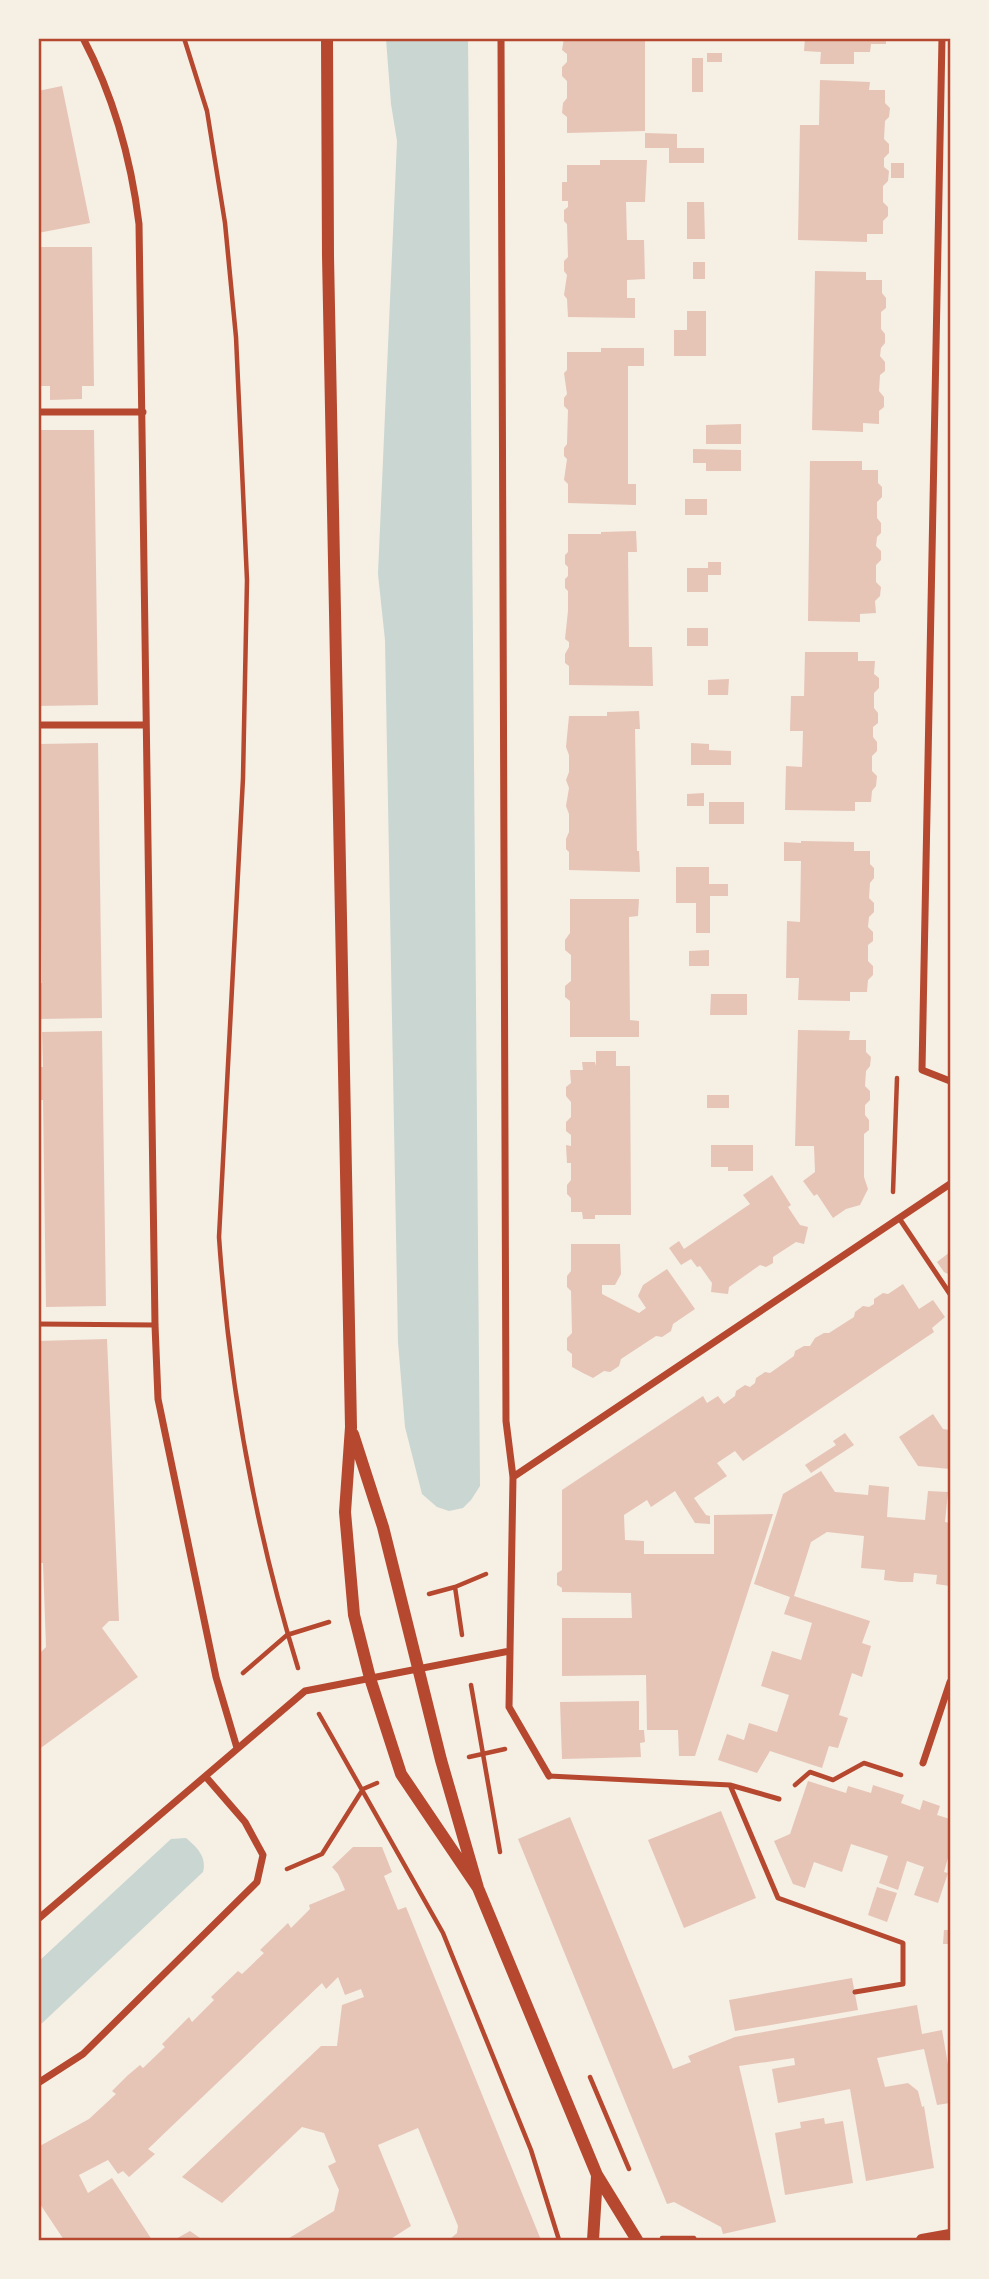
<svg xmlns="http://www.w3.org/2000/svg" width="989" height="2279" font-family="'Crimson Pro',serif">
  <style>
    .water { fill: #c9d6d2 }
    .building { fill: #e6c5b7 }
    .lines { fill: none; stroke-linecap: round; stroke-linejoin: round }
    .path { stroke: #b5482f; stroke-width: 4.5 }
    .service { stroke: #b5482f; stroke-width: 5 }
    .minor { stroke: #b5482f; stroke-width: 7 }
    .tertiary { stroke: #b5482f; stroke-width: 12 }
    .neatline { fill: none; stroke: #b5482f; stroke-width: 2.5 }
  </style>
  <rect width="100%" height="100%" fill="#f6efe4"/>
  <!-- water -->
  <path class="water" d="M386 39H468L480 1486 471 1500 463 1508 449 1511 437 1507 422 1494 405 1427 398 1342 385 640 378 574 397 141 391 104Z
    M186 1838C197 1847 207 1857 203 1872L39 2026V1961L171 1839Z"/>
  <!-- building -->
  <path class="building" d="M564 38H645V131L567 133V117L562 113 563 103 567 98V81L562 76V67L567 62V54L562 50Z
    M805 38H886V44H871L870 52H854V64H820L821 52 804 51Z
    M707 53H722V62H707Z
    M692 58H703V92H692Z
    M820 80 870 82 869 90H885V103L890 108 889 117 885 121 884 139 889 144V153L884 158V167L889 171 888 181 883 186V202L888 207V216L883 221V234H867V242L798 240 800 125H819Z
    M62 86 90 223 38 233V91Z
    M645 133 677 134V148H704V163H669V148H645Z
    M600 160H647L645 202H626L627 240H644L645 279 627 280V298H635V318L568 317 567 299 564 295 567 275 564 271V261L568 257 567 224 564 221V210L568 207V201H562V182H567V165H600Z
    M891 163H904V178H891Z
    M687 202H704L705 239H687Z
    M38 247H92L94 386H82V399L50 400V386H38Z
    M693 262H705V279H693Z
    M815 271 866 272V280H882V293L886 298V308L881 312V329L885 334V343L881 348 880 356 885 362V371L880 375 879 391 884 397V407L879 411V424L863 423V432L812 430Z
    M687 311H706V356H674V330H687Z
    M601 348H644V366H628V484H636V505L568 503V484L564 480 567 459 564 456V448L567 444 568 410 564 406V398L567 394 564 373 567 370V352H601Z
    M741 424V444H706V425Z
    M38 430H94L98 705 38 706Z
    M693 449 741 450V471H706V463H693Z
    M810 461H862V470H878V483L882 487V497L877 502V518L881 523V533L877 537 876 546 881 551V560L876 565V582L881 587 880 596 875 601 876 613 860 614V622L808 621Z
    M685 499H707V515H685Z
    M636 531 637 552H628L629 647H652L653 686 569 685V666L565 663V654L569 647V642L565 639 568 611V591L565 588V579L568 576V567L565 564V555L568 552V534H601V532Z
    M708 562H721V575H708V592H687V568H708Z
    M687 628H708V646H687Z
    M805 652H858V661H875L874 674 879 678V688L874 693V708L878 713V723L873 727V737L877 742V751L872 756V771L877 776 876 786 872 791 871 802H855V811L785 810 786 766 802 767 803 731H790L791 696H804Z
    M729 679 728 695H708V680Z
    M639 711 640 729H635L637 851H639L640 872 569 870V852L566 849V839L569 832V814L566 806 569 788 566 780 569 772V755L566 747 569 716H607V712Z
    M98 743 102 1018 38 1019V983H42L39 744Z
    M691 743 709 744V750L731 751V765H691Z
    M704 793V806H687V794Z
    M709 802H744V824H709Z
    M801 841 854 842V851H870V864L874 868V878L870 883 869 898 874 903V912L869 917 868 927 873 932V941L868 945V961L873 966V975L868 980 867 992H850V1001L798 1000 799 978H786L787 921 800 922 801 861H784V842L801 843Z
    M676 867H709V884H728V896H710V933H696V903H676Z
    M570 899H639L638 916 629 917V933L630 1020 639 1021V1037H570V1001L565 997V986L571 981V955L565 950V940L570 933Z
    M709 950V966H689V951Z
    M711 994H747V1015H710Z
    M798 1030 850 1031 849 1040H866V1052L871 1057 870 1066 866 1071 865 1086 870 1091V1100L865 1105V1115L869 1120V1130L864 1134V1177L868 1189 860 1205 846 1209 833 1218 817 1194 814 1196 803 1181 815 1172 814 1146H795Z
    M102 1031 106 1306 46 1307 43 1100H38V1067H43L42 1032Z
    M596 1051H616V1066H630L631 1215H595V1219H583L582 1212H571V1198L567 1194V1185L571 1180V1163H567L566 1145 571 1146V1135L566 1131V1122L571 1117V1102L566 1096V1087L571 1083 570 1070H583L582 1062H595L596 1066Z
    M707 1095H729V1108H707Z
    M711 1145H753V1171H728V1167H711Z
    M772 1175 791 1205 788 1207 800 1225 808 1227 804 1244 796 1242 773 1257V1263L766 1267 760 1265 729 1287 728 1294 711 1292 712 1283 700 1266 697 1267 691 1259 681 1265 669 1248 679 1241 684 1249 750 1204 743 1195Z
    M571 1244H620L621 1274 615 1285H602V1294L639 1313 646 1308 638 1296 643 1285 667 1269 695 1309 673 1324 671 1331 662 1337 656 1336 621 1359 619 1366 610 1372 604 1371 593 1378 583 1373 572 1367V1354L567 1350V1338L572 1333 571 1291 567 1287V1276L571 1271Z
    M950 1252V1275L944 1272 937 1262Z
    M903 1284 919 1309 933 1300 945 1317 932 1328 934 1332 743 1461 735 1451 717 1463 727 1476 694 1498 706 1515 710 1516V1524L695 1523 675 1491 651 1507 647 1500 624 1515 625 1540 644 1541V1554H714V1515L773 1514 695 1756H679L678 1730H647L646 1675 562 1676V1618H632L631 1593 562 1592V1588L557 1585V1573L562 1570V1490L703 1396 707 1403 718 1396 724 1404 735 1396 736 1391 745 1385 750 1387 755 1383 756 1378 765 1372 770 1373 794 1356 795 1351 804 1346H810L815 1338 824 1333H829L854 1317 855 1312 863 1306 869 1307 874 1304V1299L883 1293 888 1294Z
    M107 1339 119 1621H109L102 1628 138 1677 38 1750V1655L46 1647 43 1563H38V1341Z
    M933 1414 943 1429 950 1430V1469L918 1466 899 1437Z
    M845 1433 854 1445 811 1473 805 1465 836 1445 833 1441Z
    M821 1471 835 1492 868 1495 869 1485 889 1487 887 1517 925 1520 928 1491 948 1492 945 1522 950 1523V1586L936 1584 937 1575 914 1573 913 1582H900L884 1580 885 1570 861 1568 864 1536 827 1532 811 1542 794 1596 870 1621 862 1643 871 1646 862 1677 852 1673 839 1715 848 1718 838 1748 829 1746 822 1768 770 1751 757 1773 718 1760 727 1734 744 1740 749 1723 777 1732 789 1695 761 1686 772 1651 801 1660 812 1623 784 1614 790 1597 754 1584 783 1494Z
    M639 1701V1730H644L645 1742 640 1743 641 1757 562 1759 560 1702Z
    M808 1781 846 1793 848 1786 871 1793 873 1785 904 1795 901 1803 920 1810 923 1800 940 1806 937 1815 950 1819V1851L944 1872 948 1873 938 1903 914 1895 924 1867 907 1861 898 1890 879 1883 888 1856 851 1844 842 1872 814 1862 805 1888 793 1884 774 1841 790 1834Z
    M721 1811 756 1898 684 1928 648 1840Z
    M570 1817 673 2069 691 2062 688 2056 735 2037 917 2005 922 2034 942 2030 950 2076V2103L937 2105 924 2049 877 2058 885 2087 908 2083 918 2091 922 2107 924 2106 934 2168 866 2181 850 2089 778 2103 772 2069 795 2065 794 2058 739 2066 776 2222 723 2234 721 2227 674 2202 667 2204 518 1839Z
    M353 1847H382L392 1872 384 1876 398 1910 406 1907 541 2240H449L457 2233 458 2226 418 2128 378 2145 411 2226 389 2240H286L334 2211 339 2190 328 2166 336 2162 324 2133 302 2127 222 2203 182 2177 321 2046H337L342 2005 364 1997 361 1989 345 1995 338 1977 326 1989 322 1983 173 2125 148 2149 155 2154 129 2177 123 2171 118 2174 108 2160 79 2175 88 2193 112 2178 152 2240H64L38 2201V2147L89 2119 116 2094 112 2091 127 2076 140 2065 143 2068 165 2047 162 2044 189 2017 192 2022 214 2000 211 1997 238 1971 242 1974 264 1953 260 1950 288 1923 291 1928 310 1909 309 1905 345 1890 338 1874 332 1867Z
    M877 1887 897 1893 887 1922 868 1915Z
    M944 1930H950V1944H943Z
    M852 1978 858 2010 735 2031 729 2000Z
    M824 2118 825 2124 843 2121 853 2183 785 2195 775 2133 801 2128 800 2122Z
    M190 2231 203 2240H174Z"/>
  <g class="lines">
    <!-- path -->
    <path class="path" d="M184 38 207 111 225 223 236 337 247 580 243 778 219 1237C229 1382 255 1529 298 1668
      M893 1192 897 1078
      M455 1587 462 1635
      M429 1594 455 1587 486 1574
      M243 1673 287 1635 329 1622
      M471 1685 500 1852
      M319 1714 443 1933 531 2150 559 2240
      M469 1757 505 1749
      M795 1785 810 1772 833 1780 864 1763 901 1775
      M287 1869 322 1854 363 1789 377 1783
      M590 2077 629 2169
      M662 2238H694L695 2240"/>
    <!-- service -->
    <path class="service" d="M899 1218 950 1294
      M38 1324 155 1325
      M549 1776 730 1785 778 1898 903 1943V1984L855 1992
      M730 1785 779 1799"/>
    <!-- minor -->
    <path class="minor" d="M83 38C114 97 131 158 139 224L155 1325 158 1399 216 1677 237 1748
      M501 38 506 1421 513 1477 510 1651
      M942 38 922 1070 950 1081
      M38 412H143
      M38 725H146
      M513 1477 950 1184
      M923 1763 950 1682
      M38 1919 305 1691 510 1651 509 1707 549 1776
      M38 2083 83 2054 257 1882 263 1855 245 1822 206 1777"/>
    <!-- tertiary -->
    <path class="tertiary" d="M327 38 328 256 351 1427 345 1512 354 1615 370 1678 401 1774 478 1888
      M353 1434 383 1527 441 1760 478 1888 597 2175 637 2240
      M593 2240 597 2176
      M922 2240 950 2235"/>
  </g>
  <!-- border -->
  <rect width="989" height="2279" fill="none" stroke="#f6efe4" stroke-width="80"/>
  <rect x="40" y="40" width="909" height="2199" class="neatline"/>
</svg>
